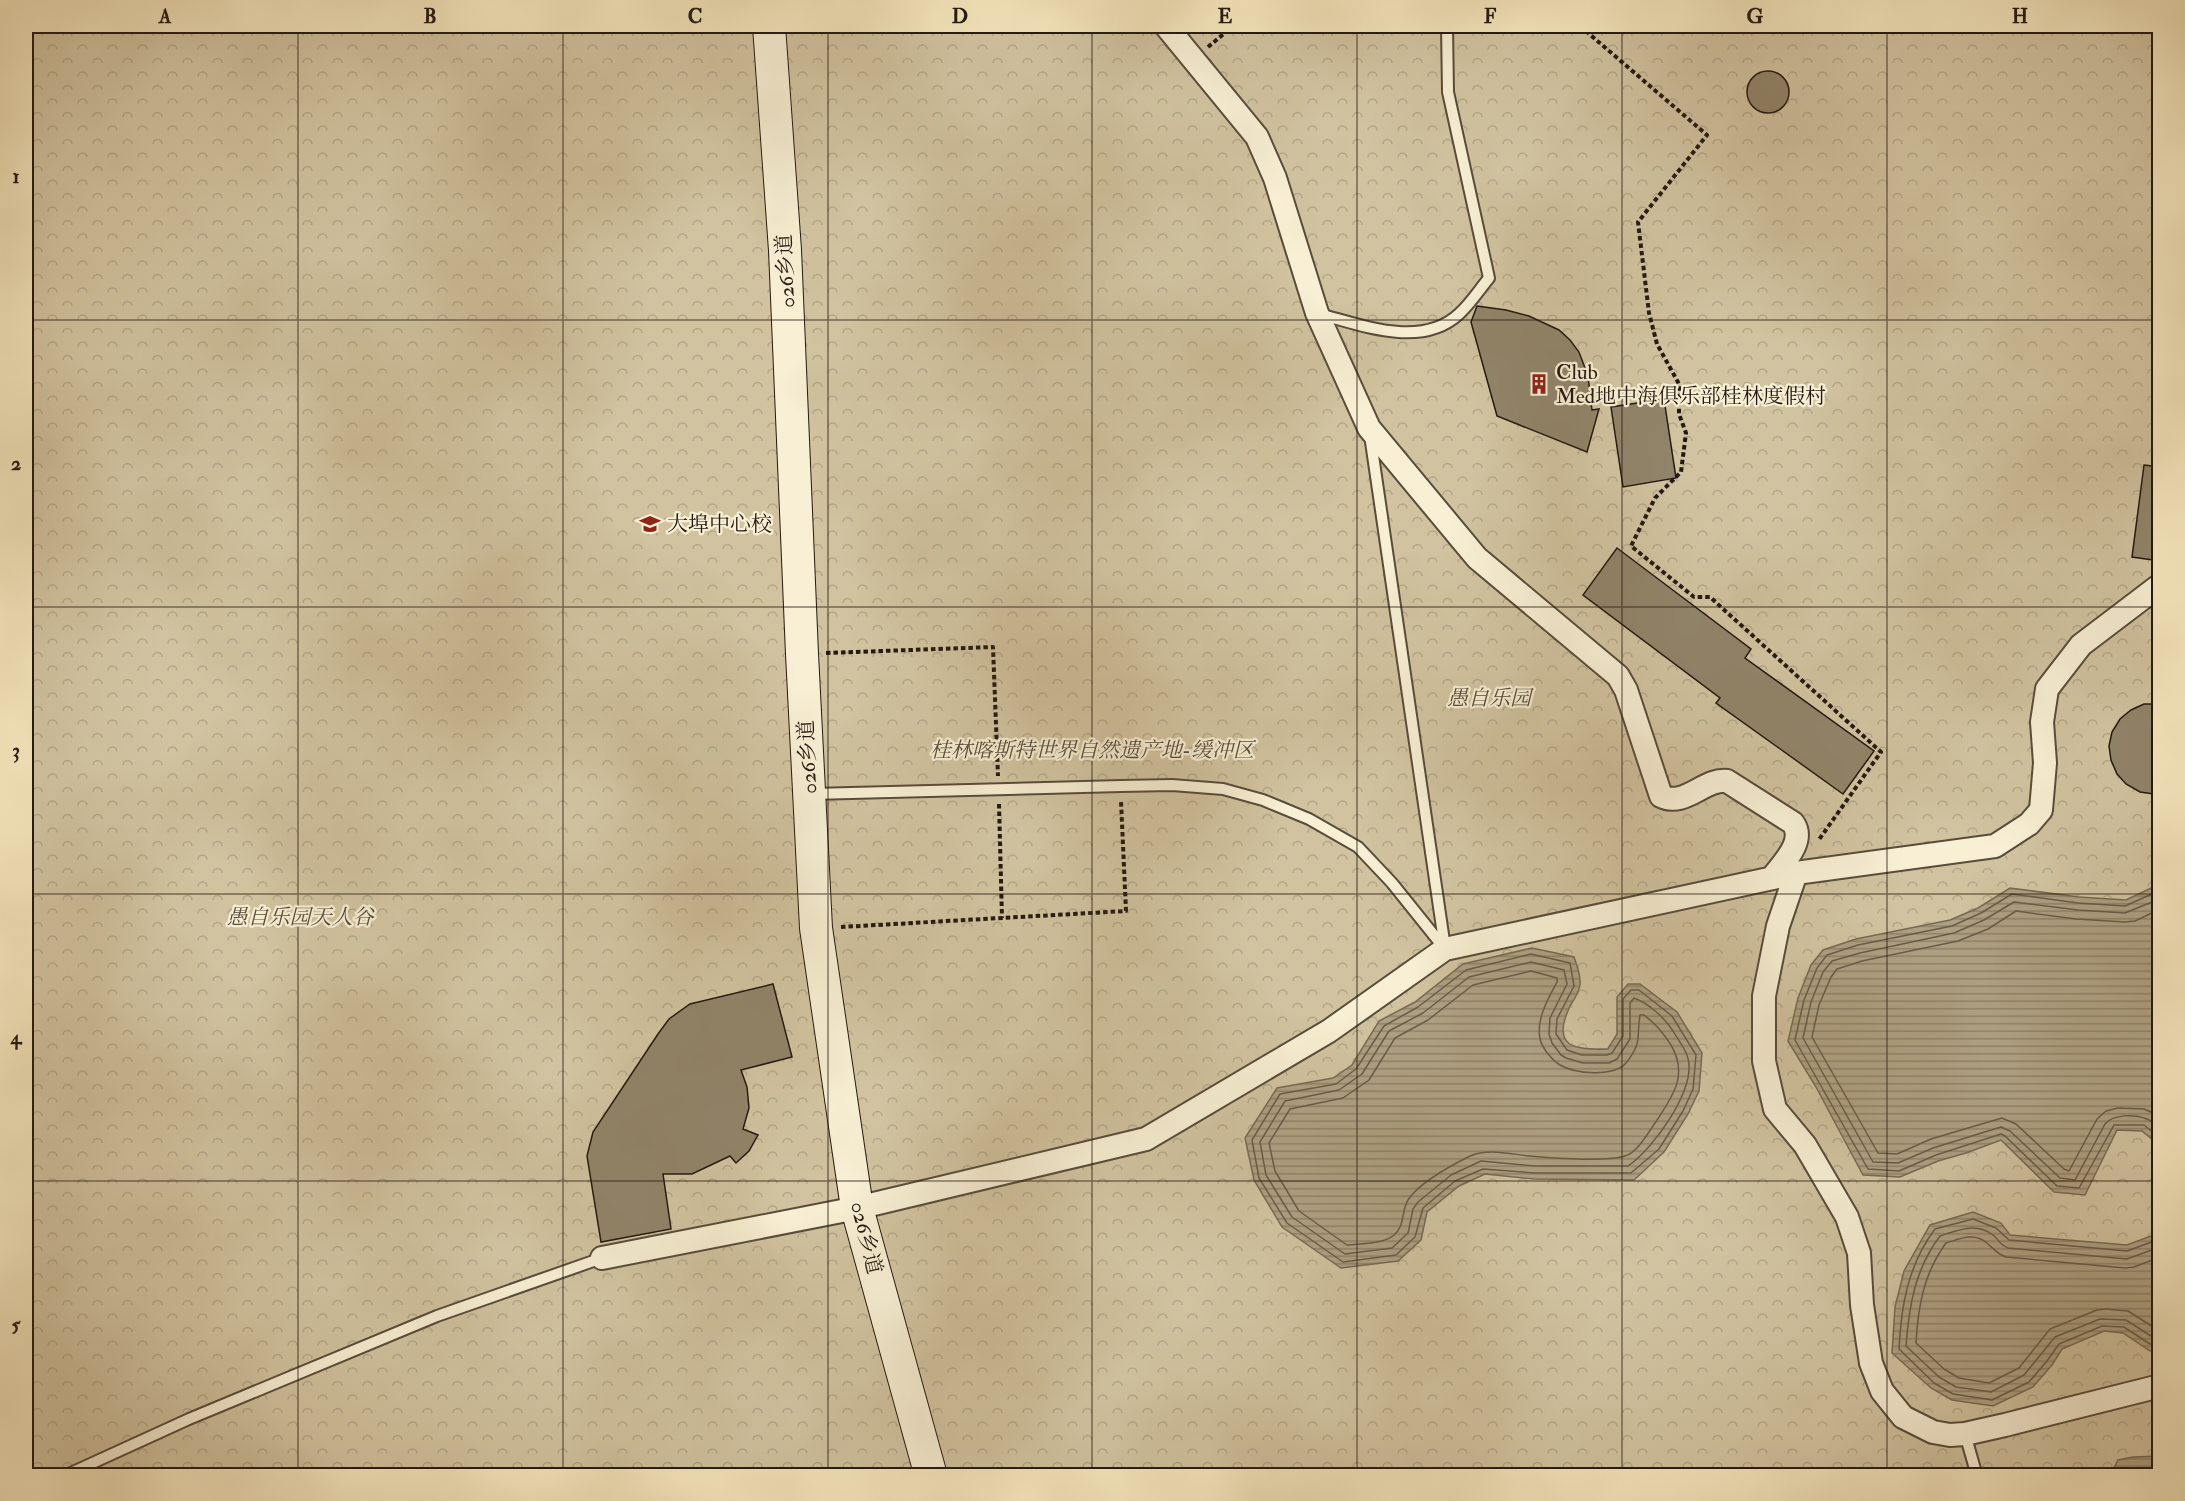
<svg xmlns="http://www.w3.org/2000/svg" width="2185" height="1501" font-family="'IM FELL Double Pica','Noto Serif SC',serif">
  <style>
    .park { fill: url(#park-crowns); stroke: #7a6e58; stroke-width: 1.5 }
    .water { fill: url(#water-rules); stroke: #776a54; stroke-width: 1.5 }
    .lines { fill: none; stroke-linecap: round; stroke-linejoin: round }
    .shore { stroke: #695c49; stroke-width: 1.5 }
    .building { fill: #91846a; stroke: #241910; stroke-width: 1.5 }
    .lane-casing { stroke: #584c3b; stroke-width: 14 }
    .street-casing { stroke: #584c3b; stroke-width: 26 }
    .secondary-casing { stroke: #241910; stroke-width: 34 }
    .path { stroke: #241910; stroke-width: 4; stroke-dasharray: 4.5 3; stroke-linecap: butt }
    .lane { stroke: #f8efd4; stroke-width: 10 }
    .street { stroke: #f8efd4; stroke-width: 22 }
    .secondary { stroke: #f8efd4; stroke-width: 32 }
    .grid { fill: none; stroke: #241910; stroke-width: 1.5; stroke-opacity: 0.55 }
    .labels { text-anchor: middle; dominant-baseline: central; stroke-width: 4.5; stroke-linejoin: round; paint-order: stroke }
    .street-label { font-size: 21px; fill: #241910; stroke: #f8efd4 }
    .poi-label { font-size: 21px; fill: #241910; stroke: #f8efd4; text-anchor: start }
    .park-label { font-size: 21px; font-style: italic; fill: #584c3b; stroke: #f8efd4 }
    .neatline { fill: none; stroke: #241910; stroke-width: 2 }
    .grid-label { font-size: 20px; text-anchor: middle; font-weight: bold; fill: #241910 }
  </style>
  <defs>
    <pattern id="park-crowns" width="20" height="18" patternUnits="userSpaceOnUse" patternTransform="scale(1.5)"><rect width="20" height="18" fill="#d1c3a0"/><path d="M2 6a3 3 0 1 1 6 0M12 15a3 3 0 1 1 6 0" fill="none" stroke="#b3a789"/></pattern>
    <pattern id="water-rules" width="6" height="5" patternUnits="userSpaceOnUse" patternTransform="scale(1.5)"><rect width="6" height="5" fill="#aea082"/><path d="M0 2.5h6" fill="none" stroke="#8d8269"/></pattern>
  </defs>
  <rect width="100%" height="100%" fill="#f5e6bd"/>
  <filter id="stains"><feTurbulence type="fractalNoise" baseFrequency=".00333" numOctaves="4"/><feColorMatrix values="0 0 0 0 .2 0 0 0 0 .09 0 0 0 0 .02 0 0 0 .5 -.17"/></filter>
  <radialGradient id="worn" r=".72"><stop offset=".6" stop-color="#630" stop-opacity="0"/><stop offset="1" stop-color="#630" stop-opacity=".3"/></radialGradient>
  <!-- park -->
  <path class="park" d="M26 26H2159V1475H26Z"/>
  <!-- water -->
  <path class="water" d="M2153 887 2160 890 2159 1145 2142 1131 2117 1130 2085 1195 2054 1192 2001 1140 1966 1153 1938 1161 1900 1177 1863 1175 1816 1087 1788 1041 1798 998 1811 965 1823 950 1856 939 1950 920 1978 908 2010 888 2079 897 2126 900Z
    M1532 948 1574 957C1577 966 1581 975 1580 985 1579 992 1574 1000 1570 1006 1551 1047 1573 1050 1608 1049L1617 1034V997L1628 984H1640L1677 1012 1702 1053 1699 1091 1688 1114 1664 1152 1634 1180 1534 1179 1485 1174 1459 1186 1427 1212 1421 1240 1398 1261 1341 1268 1282 1227 1254 1180 1245 1138 1277 1088 1333 1078 1352 1065 1379 1021 1415 1002 1463 964Z
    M1973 1212 2001 1223 2010 1235 2127 1245 2159 1233V1349L2150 1351 2123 1333 2104 1331 2062 1349 2052 1365 2033 1387 1993 1406 1952 1400 1931 1388 1892 1353 1895 1307 1904 1271 1930 1225Z
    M2159 1456V1475H2112V1472L2118 1460 2133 1457Z"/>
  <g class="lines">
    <!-- shore -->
    <path class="shore" d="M2160 895 2152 894 2125 906 2078 903 2012 894 1981 913 1952 926 1858 945 1827 955 1817 968 1804 1000 1795 1040 1868 1169 1899 1171 1936 1155 2001 1134 2005 1136 2057 1186 2079 1188 2114 1125H2144L2160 1138
      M2160 903 2152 902 2125 913 2078 910 2014 902 1984 920 1954 933 1860 953 1832 961 1823 972 1811 1002 1803 1038 1873 1162 1898 1163 1933 1148 2001 1127 2010 1131 2060 1178 2075 1180 2105 1124C2113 1114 2135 1114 2147 1119 2152 1121 2156 1125 2160 1128
      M2160 912H2154L2135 921 2125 922 2076 919 2016 911 1988 929 1958 941 1862 961 1837 969 1831 977 1819 1005 1812 1037 1878 1153 1897 1154 1931 1139 2002 1118 2016 1124 2064 1169 2069 1171 2097 1119 2106 1111 2118 1108 2144 1109 2160 1116
      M1531 954 1570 963 1574 986 1557 1019 1556 1034 1567 1050 1582 1055H1607L1612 1053 1623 1036V999L1631 990H1639L1672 1016 1696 1055 1693 1089 1683 1111 1659 1149 1631 1173H1535L1483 1169 1455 1181 1423 1208 1415 1237 1396 1255 1343 1262 1287 1223 1259 1178 1252 1140 1280 1094 1336 1084 1356 1069 1384 1026 1418 1007 1466 970Z
      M1531 962 1564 970 1567 984 1550 1018 1549 1034 1552 1043 1561 1055 1566 1058 1583 1063H1609L1617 1059 1630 1039V1003L1634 998C1648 1003 1665 1018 1673 1031 1677 1038 1684 1047 1687 1055 1699 1087 1653 1149 1628 1166H1535L1481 1161 1451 1175 1418 1202 1413 1209 1408 1233 1392 1248 1345 1254 1292 1217 1266 1175 1260 1142 1285 1101 1339 1090 1362 1074 1389 1031 1423 1013 1469 977Z
      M1531 971 1557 978V982C1548 999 1536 1019 1540 1039 1542 1048 1552 1060 1560 1065 1575 1074 1614 1077 1626 1063 1643 1042 1636 1037 1640 1015H1644C1656 1024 1663 1032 1671 1045 1689 1076 1672 1097 1655 1123 1648 1133 1637 1153 1625 1156 1606 1162 1550 1158 1529 1156 1510 1154 1488 1148 1470 1156 1452 1165 1419 1183 1408 1200 1403 1208 1404 1218 1400 1227 1393 1245 1364 1243 1347 1245L1299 1211 1275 1171 1269 1143 1290 1109 1343 1098 1369 1080 1395 1038 1428 1020 1473 985Z
      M2160 1239 2127 1251 2009 1240 1996 1228 1973 1219 1935 1229C1908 1265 1901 1306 1899 1349L1934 1383 1953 1394 1992 1400 2029 1382 2047 1361 2059 1344 2102 1326 2124 1327 2150 1344 2160 1343
      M2160 1247 2127 1259 2008 1248C2000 1245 1999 1240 1993 1235 1976 1222 1958 1230 1940 1236 1915 1269 1909 1306 1906 1346L1939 1377 1956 1387 1991 1392 2024 1375 2055 1337 2100 1319 2126 1320 2151 1336H2160
      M2160 1257 2134 1267 2125 1268 2006 1257C1997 1254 1994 1249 1987 1243 1974 1232 1960 1239 1946 1243 1924 1273 1918 1306 1916 1343L1944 1369 1959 1378 1989 1383 2019 1368 2050 1329 2097 1310 2106 1309 2128 1311 2153 1327H2160"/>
  </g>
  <!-- building -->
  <path class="building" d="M1747 92a21 21 0 1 1 42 0a21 21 0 1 1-42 0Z
    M1477 306 1506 310 1529 316 1559 330 1570 340 1579 352 1588 376 1592 410 1599 409 1587 452 1497 416 1471 322Z
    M1664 399 1676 478 1623 487 1611 407Z
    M2144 465 2160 467V561L2132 557Z
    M1617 548 1751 649 1745 658 1874 751 1843 794 1716 703 1720 698 1583 595Z
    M2144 704H2160V795L2140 792 2126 784 2117 774 2111 760 2109 746 2112 732 2120 719 2131 710Z
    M773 984 792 1057 741 1070 747 1087 749 1108 743 1129 758 1135 749 1151 736 1163 730 1156 692 1174H663L671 1229 601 1242 587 1156 593 1132 658 1034 669 1019 690 1004Z"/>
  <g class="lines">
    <!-- lane casing -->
    <g class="lane-casing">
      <path id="lane" d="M1319 314C1362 325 1421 349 1459 314 1471 303 1479 290 1489 278L1448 92 1447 26
        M1370 435 1445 948
        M812 794 1121 786 1172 785 1223 789 1263 800 1309 819 1358 847 1392 883 1445 949
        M1965 1434 1977 1476
        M64 1476 189 1419 437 1316 602 1258"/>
    </g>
    <!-- street casing -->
    <g class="street-casing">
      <path id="street" d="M1166 26 1257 137 1275 178 1317 313 1369 428 1477 558 1618 676 1626 690 1661 796C1685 808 1704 778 1727 781L1793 823C1806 841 1783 863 1772 878
        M1796 873 1778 926 1764 996V1061L1775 1109 1805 1145 1847 1217 1859 1253 1862 1305 1871 1363 1882 1391 1903 1417 1933 1432 1950 1435 1965 1434 2005 1425 2160 1386
        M602 1258 857 1208 1146 1139 1329 1031 1445 949 1796 873 1995 846 2029 824 2041 810 2045 763 2042 722 2047 689 2081 645 2160 585"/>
    </g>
    <!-- secondary casing -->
    <g class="secondary-casing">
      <path id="secondary" d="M769 26 785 250 802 654 816 928 857 1208 931 1476"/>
    </g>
    <!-- path -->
    <path class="path" d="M1580 26 1707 135 1638 222 1649 313 1657 344 1679 384V414L1686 433 1681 472 1655 498 1631 546 1694 597H1710L1881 752 1818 841
      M1208 47 1233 26
      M826 653 993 647 998 776
      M999 804 1002 918
      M841 927 1126 911 1121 801"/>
    <!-- lane -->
    <use href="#lane" class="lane"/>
    <!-- street -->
    <use href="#street" class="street"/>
    <!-- secondary -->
    <use href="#secondary" class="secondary"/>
  </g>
  <!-- grid -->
  <path class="grid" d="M298 26V1476M563 26V1476M828 26V1476M1092 26V1476M1357 26V1476M1622 26V1476M1887 26V1476M26 320H2160M26 607H2160M26 894H2160M26 1181H2160"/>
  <!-- icons -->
  <defs>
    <g id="building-bare" transform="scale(1.62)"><path d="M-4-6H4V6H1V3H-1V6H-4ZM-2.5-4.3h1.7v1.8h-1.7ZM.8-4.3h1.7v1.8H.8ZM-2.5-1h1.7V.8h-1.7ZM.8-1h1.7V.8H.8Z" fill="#8f2418" stroke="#f8efd4" stroke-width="2.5" paint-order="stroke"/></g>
    <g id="school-bare" transform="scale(1.62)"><path d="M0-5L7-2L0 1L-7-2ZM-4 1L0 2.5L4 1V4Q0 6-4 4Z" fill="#8f2418" stroke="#f8efd4" stroke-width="2.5" paint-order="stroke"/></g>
  </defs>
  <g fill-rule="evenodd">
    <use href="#building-bare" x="1539" y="384"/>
    <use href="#school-bare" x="650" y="524"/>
  </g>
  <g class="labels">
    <!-- street labels -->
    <g class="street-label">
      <text transform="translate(786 271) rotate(-93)">026乡道</text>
      <text transform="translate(808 757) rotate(-93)">026乡道</text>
      <text transform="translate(866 1238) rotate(76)">026乡道</text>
    </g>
    <!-- poi labels -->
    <g class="poi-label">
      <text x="1556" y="372">Club<tspan x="1556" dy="24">Med地中海俱乐部桂林度假村</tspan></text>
      <text x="667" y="524">大埠中心校</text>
    </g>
    <!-- park labels -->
    <g class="park-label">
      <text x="1489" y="698">愚自乐园</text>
      <text x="1092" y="750">桂林喀斯特世界自然遗产地-缓冲区</text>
      <text x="300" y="917">愚自乐园天人谷</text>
    </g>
  </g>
  <!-- margin -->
  <rect width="2185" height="1501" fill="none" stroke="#f5e6bd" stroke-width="66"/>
  <rect x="33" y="33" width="2119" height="1435" class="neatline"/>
  <g class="grid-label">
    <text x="165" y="23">A</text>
    <text x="430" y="23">B</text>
    <text x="695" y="23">C</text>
    <text x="960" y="23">D</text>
    <text x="1225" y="23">E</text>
    <text x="1490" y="23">F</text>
    <text x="1755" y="23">G</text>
    <text x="2020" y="23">H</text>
    <text x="16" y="183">1</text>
    <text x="16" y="470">2</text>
    <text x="16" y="757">3</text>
    <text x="16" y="1044">4</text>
    <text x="16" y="1331">5</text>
  </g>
  <rect width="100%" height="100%" filter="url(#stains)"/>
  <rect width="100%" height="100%" fill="url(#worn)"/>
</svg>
